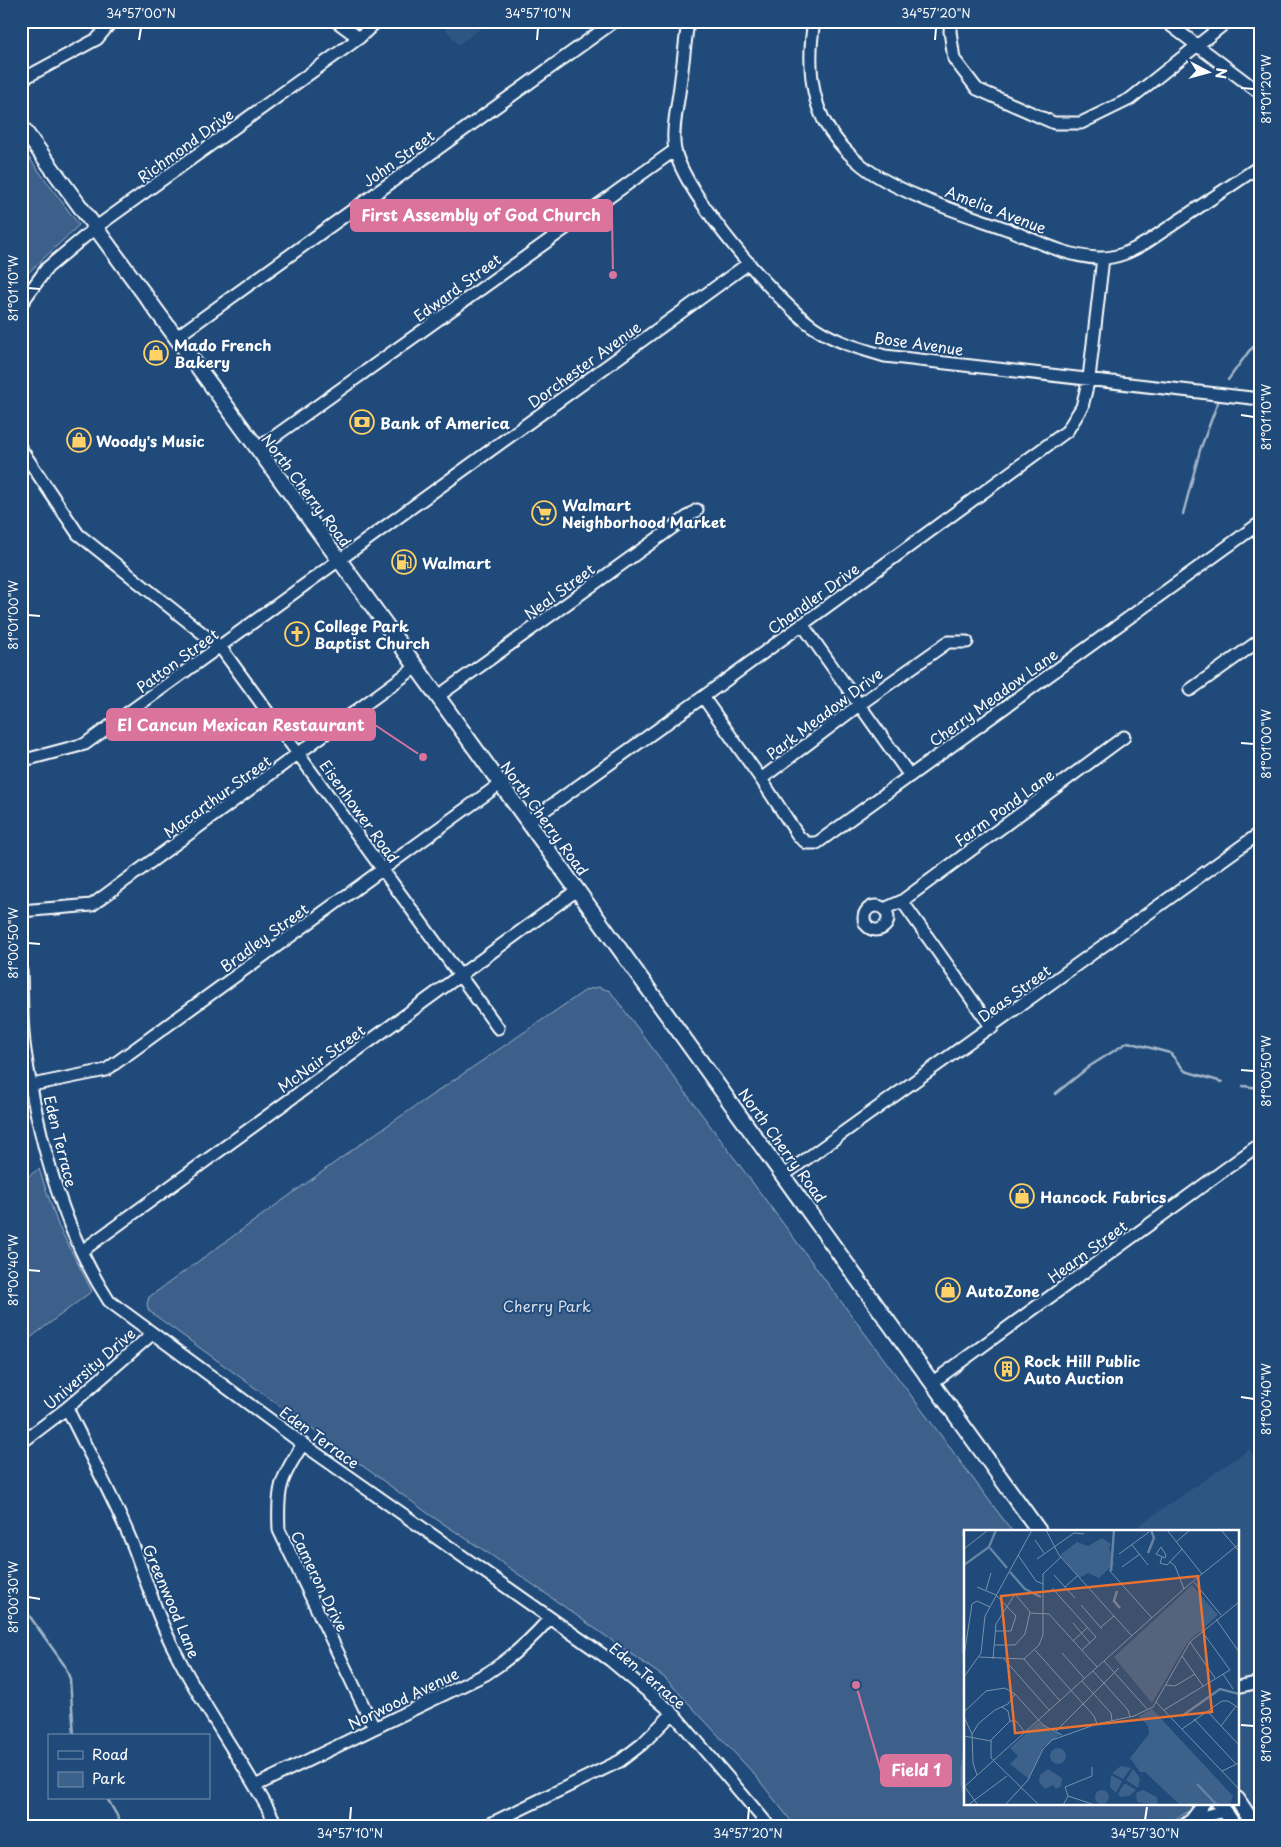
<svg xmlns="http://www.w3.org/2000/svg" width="1281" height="1847" font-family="'Playpen Sans',sans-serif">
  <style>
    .built { fill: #2e5683 }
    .green { fill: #3c618b; stroke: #9eb0c5 }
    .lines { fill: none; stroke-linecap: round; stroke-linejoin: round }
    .stream { stroke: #a3b5c8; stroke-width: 2.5 }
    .minor-casing { stroke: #fff; stroke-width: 15 }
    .major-casing { stroke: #fff; stroke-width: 18 }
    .minor { stroke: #1f4a7a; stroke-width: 11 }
    .major { stroke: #1f4a7a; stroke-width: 14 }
    .ticks { fill: none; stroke: #fff; stroke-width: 2 }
    .labels { text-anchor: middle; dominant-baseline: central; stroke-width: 4; stroke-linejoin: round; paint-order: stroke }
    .street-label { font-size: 15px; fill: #fff; stroke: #1f4a7a }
    .poi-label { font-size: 15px; font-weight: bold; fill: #fff; stroke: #1f4a7a; text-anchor: start }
    .park-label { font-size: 15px; fill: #d8dfe8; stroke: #1f4a7a }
    .inset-river { fill: none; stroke: #6583a4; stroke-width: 2.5 }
    .inset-road { fill: none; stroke: #7992af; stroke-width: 1 }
    .view { fill: #eb7230; fill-opacity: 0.15; stroke: #eb7230; stroke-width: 2.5 }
    .inset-edge { fill: none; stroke: #fff; stroke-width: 2.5 }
    .leader { fill: none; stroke: #da749d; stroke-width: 2 }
    .callout-dot { fill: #da749d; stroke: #1f4a7a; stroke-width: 2 }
    .callout { fill: #da749d; stroke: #da749d; stroke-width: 2 }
    .callout-label { font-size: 16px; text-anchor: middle; font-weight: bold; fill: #fff }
    .neatline { fill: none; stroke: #fff; stroke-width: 2 }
    .ticks-label { font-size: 12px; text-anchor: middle; fill: #fff }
  </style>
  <rect width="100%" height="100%" fill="#1f4a7a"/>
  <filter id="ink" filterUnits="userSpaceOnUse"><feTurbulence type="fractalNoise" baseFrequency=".02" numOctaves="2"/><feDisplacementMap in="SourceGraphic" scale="10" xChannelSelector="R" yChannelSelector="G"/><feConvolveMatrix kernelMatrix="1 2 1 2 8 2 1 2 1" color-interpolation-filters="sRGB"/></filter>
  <g filter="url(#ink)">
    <!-- built -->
    <path class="built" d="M439 21H491L458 45Z
      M1249 1449 1260 1464V1826L1237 1795V1531H1131Z"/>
    <!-- green -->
    <path class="green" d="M21 147 79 225 26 275 21 282Z
      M598 987 610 991 1012 1531H965V1803H1199L1195 1808 1162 1826H795L755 1775 665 1678 491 1555 433 1517 149 1311 147 1304 149 1297 366 1140 586 990Z
      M39 1169 58 1225 92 1291 21 1345V1181Z"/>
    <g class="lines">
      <!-- stream -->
      <path class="stream" d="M1228 380 1249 351 1260 341
        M1183 514 1200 450 1218 402
        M1243 1086 1260 1088
        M1055 1094 1090 1066 1128 1042 1170 1053 1185 1071 1222 1082
        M21 1604 65 1666 70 1679 74 1736
        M107 1798 123 1826"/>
      <!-- minor casing -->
      <g class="minor-casing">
        <path id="minor" d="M336 21 359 38
          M688 21C685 43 683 64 680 86 678 104 671 132 675 150 685 195 776 302 815 328 836 342 861 349 885 356L1260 399
          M814 21C808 57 809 100 830 131 841 147 858 164 874 174 914 199 963 213 1007 229 1035 240 1067 257 1098 258 1116 259 1132 251 1147 242L1260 166
          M951 21 950 31 954 59 977 89 1054 123H1081L1130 99 1228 21
          M1165 21 1260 93
          M21 80 97 39 112 21
          M21 304 47 268 95 228 359 38 377 21
          M175 338 615 21
          M21 449 78 534 221 648 498 1028
          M257 449 675 150
          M802 624 910 776
          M1190 690 1260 640
          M437 697 697 510
          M703 697 761 779 799 837 807 843H817L1260 523
          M21 761 85 744 749 263
          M761 779 859 705 948 642H967
          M528 822 703 697 1067 431 1082 407 1089 378 1103 258
          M902 901 992 1028
          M864 918a12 12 0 1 1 24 0a12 12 0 1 1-24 0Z
          M884 909 902 901 1124 737
          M21 911 92 905 416 667
          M21 971C22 997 21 1025 25 1051 38 1137 61 1228 109 1301L303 1444 610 1660 673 1713 769 1826
          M32 1085 106 1070 500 784
          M784 1175 1260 833
          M82 1251 577 890
          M933 1382 1260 1144
          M67 1408C89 1454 115 1500 134 1548 147 1583 158 1619 176 1653 206 1713 247 1766 277 1826
          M21 1443 67 1408 152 1334
          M303 1444C280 1479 277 1488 279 1530L374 1728
          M1237 1687 1260 1682
          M257 1785 486 1674C511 1658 530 1641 549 1619
          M1191 1820 1204 1803
          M486 1826 620 1761 642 1744 673 1713
          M1183 1826 1191 1820 1224 1811"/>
      </g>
      <!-- major casing -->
      <g class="major-casing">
        <path id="major" d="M21 126 340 561 1039 1531
          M1237 1799 1255 1826
          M1219 1803 1234 1826"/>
      </g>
      <!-- minor -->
      <use href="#minor" class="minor"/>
      <!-- major -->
      <use href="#major" class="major"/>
    </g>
  </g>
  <!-- ticks -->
  <path class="ticks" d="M139 40 141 28M537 40 538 28M935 40 936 28M1241 88 1254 89M28 288 40 289M1241 415 1254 417M28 615 40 616M1241 743 1254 744M28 943 40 944M1241 1070 1254 1071M28 1270 40 1271M1241 1397 1254 1399M28 1597 40 1599M1241 1725 1254 1726M350 1820 351 1807M748 1820 749 1807M1145 1820 1147 1807"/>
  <!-- icons -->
  <defs>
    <g id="shop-ring" transform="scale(1.25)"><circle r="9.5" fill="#1f4a7a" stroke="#ffd166" stroke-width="1.5"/><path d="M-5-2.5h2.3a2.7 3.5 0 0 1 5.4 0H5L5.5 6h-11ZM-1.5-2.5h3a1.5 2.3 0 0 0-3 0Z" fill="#ffd166"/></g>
    <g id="bank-ring" transform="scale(1.25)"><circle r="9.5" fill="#1f4a7a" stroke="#ffd166" stroke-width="1.5"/><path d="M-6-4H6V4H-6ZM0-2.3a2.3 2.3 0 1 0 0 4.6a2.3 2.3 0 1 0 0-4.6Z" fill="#ffd166"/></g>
    <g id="supermarket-ring" transform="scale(1.25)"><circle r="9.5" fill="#1f4a7a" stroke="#ffd166" stroke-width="1.5"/><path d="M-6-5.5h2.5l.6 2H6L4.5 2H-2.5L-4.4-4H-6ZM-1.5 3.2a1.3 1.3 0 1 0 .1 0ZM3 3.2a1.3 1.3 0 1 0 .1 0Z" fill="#ffd166"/></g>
    <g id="fuel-ring" transform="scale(1.25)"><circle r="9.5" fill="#1f4a7a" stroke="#ffd166" stroke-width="1.5"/><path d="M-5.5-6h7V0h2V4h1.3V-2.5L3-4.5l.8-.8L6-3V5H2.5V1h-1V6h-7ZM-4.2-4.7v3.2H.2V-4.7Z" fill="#ffd166"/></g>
    <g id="church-ring" transform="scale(1.25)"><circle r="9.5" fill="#1f4a7a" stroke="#ffd166" stroke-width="1.5"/><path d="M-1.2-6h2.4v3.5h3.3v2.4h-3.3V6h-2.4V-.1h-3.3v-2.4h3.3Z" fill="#ffd166"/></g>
    <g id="building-ring" transform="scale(1.25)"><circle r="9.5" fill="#1f4a7a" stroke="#ffd166" stroke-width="1.5"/><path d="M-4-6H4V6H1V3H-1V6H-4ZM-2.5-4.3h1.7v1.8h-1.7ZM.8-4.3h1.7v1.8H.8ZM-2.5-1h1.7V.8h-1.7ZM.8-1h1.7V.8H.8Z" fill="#ffd166"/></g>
  </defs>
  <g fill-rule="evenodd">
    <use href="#shop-ring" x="156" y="353"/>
    <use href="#bank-ring" x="362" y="422"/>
    <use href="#shop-ring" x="79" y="440"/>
    <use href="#supermarket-ring" x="544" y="513"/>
    <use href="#fuel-ring" x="404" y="562"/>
    <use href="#church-ring" x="297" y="634"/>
    <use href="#shop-ring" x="1022" y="1196"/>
    <use href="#shop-ring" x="948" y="1290"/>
    <use href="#building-ring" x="1007" y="1369"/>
  </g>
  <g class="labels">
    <!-- street labels -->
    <g class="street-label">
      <text transform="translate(185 145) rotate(-36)">Richmond Drive</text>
      <text transform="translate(398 158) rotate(-36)">John Street</text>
      <text transform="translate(996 209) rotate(21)">Amelia Avenue</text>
      <text transform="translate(457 287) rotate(-36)">Edward Street</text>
      <text transform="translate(919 343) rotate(8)">Bose Avenue</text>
      <text transform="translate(584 364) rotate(-36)">Dorchester Avenue</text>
      <text transform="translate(307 490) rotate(53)">North Cherry Road</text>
      <text transform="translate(559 591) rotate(-36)">Neal Street</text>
      <text transform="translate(813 598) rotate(-36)">Chandler Drive</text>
      <text transform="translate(177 660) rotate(-36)">Patton Street</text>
      <text transform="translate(993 697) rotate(-36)">Cherry Meadow Lane</text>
      <text transform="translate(824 713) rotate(-37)">Park Meadow Drive</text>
      <text transform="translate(217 796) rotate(-36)">Macarthur Street</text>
      <text transform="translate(1004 807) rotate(-36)">Farm Pond Lane</text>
      <text transform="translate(360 811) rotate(54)">Eisenhower Road</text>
      <text transform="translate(545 818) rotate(54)">North Cherry Road</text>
      <text transform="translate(264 937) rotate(-36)">Bradley Street</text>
      <text transform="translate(1014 993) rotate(-36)">Deas Street</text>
      <text transform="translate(321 1058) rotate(-36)">McNair Street</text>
      <text transform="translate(61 1141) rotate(76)">Eden Terrace</text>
      <text transform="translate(783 1145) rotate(54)">North Cherry Road</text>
      <text transform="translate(1087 1251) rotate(-36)">Hearn Street</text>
      <text transform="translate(89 1368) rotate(-41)">University Drive</text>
      <text transform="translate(320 1437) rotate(36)">Eden Terrace</text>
      <text transform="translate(320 1581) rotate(64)">Cameron Drive</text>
      <text transform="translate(172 1601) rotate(67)">Greenwood Lane</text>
      <text transform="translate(648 1675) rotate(40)">Eden Terrace</text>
      <text transform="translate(403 1698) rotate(-26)">Norwood Avenue</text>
    </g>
    <!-- poi labels -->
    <g class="poi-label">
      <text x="174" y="344">Mado French<tspan x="174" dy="17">Bakery</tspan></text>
      <text x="380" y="422">Bank of America</text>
      <text x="96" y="440">Woody's Music</text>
      <text x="562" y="504">Walmart<tspan x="562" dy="17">Neighborhood Market</tspan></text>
      <text x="422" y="562">Walmart</text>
      <text x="314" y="625">College Park<tspan x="314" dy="17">Baptist Church</tspan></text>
      <text x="1040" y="1196">Hancock Fabrics</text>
      <text x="966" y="1290">AutoZone</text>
      <text x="1024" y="1360">Rock Hill Public<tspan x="1024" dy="17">Auto Auction</tspan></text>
    </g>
    <!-- park labels -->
    <g class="park-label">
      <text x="547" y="1305">Cherry Park</text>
    </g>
  </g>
  <!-- overview -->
  <g transform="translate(964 1530)">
    <rect width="275" height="275" fill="#1f4a7a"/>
    <path d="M138 8 147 14 145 18 150 34 135 48 124 43 116 48 96 25 113 12 124 16ZM228 55 254 85 223 113 188 173 150 127ZM188 179 269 266 266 275H216L181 242H176L166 228 185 204 184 196 175 186ZM74 192 96 205 79 217 65 249 46 234 54 226 46 218ZM86 226a8 8 0 1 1 16 0a8 8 0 1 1-16 0ZM157 236 167 238 159 249 148 243ZM84 239 98 248 97 256 92 259 89 255 81 259 75 252 76 245ZM169 239 176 248 174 258 162 250ZM147 245 158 251 152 263 146 257ZM160 254H162L172 260 165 266 157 267 154 264ZM179 260 193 267 194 275 173 272 172 263ZM131 267a7 7 0 1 1 14 0a7 7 0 1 1-14 0Z" fill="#3c618b"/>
    <path class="inset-river" d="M26 18 43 38M184 23 190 8 187 0M0 35 25 17 32 0M147 41 150 0M46 42 61 59 77 67M153 61 150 71 156 78M218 186 256 159 275 164M233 254 253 275"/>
    <path class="inset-road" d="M82 0 95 25 168 106M203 0 238 44M257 0 275 21M71 10 80 23M212 12 226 0M168 15 184 35M197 17 202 25 201 28 192 24ZM0 19 24 0M155 24 185 2M54 25 72 51 79 54M198 27 196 33 203 35 218 19M73 29 110 3 120 4M206 32 211 36 220 59M158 37 176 24M145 40 188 88M90 45 111 68M230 52 257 85M13 57 32 65 52 86 47 101H32M101 57 113 46M88 58 132 107 118 120M22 60 27 43M117 75 138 99M66 83 85 84 133 137M252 89 275 122M109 93 126 113M137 97 150 86M109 111 124 97M226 112 251 148M71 120 130 186 133 194M98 123 121 149M0 126 8 74 13 71 26 77M218 126 239 156M15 127 60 129 75 115 79 105V44L97 27M29 129 32 94 51 64 66 82 61 104 51 115H31M40 129 85 180M60 129 96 171M140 131 184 180M129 141 164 180 166 187M259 144 269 159M0 147 17 123 21 86 68 0M118 151 147 183 148 191M202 155 211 156 231 144M192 172 275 259M38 177 44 181 46 191M200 180 266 140 237 100M0 182 22 161 41 158 51 164 79 195 98 205M244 182 275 215M0 187 8 204M230 189 272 234M46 191 27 210V228L75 275M46 191H52L61 202M257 196 272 176M218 199 258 171H264L275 178M92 201 155 138M0 206 27 211M258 241 275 233M13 245 9 233 8 204 15 193 31 180 44 174 51 164M0 256 14 275M0 257 222 57 275 14M104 266 131 275M4 275 43 246M41 275 64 250 79 219 88 210 133 194 170 186 189 177 226 112 275 72M99 275 104 266 101 257 128 246V237"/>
    <path class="view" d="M234 46 248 182 51 203 37 66Z"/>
    <rect width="275" height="275" class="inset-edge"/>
  </g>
  <!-- callouts -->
  <path class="leader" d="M613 275L612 215M423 757L375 725M856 1685L881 1771"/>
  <g class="callout-dot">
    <circle cx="613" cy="275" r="5"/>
    <circle cx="423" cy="757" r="5"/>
    <circle cx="856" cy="1685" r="5"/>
  </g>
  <g class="callout">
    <rect x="351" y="200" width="261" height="31" rx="5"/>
    <rect x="107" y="709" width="268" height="31" rx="5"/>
    <rect x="881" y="1755" width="70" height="31" rx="5"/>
  </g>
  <g class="callout-label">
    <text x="481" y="221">First Assembly of God Church</text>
    <text x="241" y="731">El Cancun Mexican Restaurant</text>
    <text x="916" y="1776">Field 1</text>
  </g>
  <!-- margin -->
  <rect width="1281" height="1847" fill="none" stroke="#1f4a7a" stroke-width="55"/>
  <!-- legend -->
  <rect x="48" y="1734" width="162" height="65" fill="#1f4a7a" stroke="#7992af"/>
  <rect x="58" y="1751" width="25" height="8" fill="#1f4a7a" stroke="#7992af"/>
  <text x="92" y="1760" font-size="15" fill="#ffffff">Road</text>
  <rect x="58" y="1772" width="25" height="15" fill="#3c618b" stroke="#7992af"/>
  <text x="92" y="1784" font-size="15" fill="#ffffff">Park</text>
  <!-- north arrow -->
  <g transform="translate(1208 72) rotate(96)" stroke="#1f4a7a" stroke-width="4" paint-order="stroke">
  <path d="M0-4L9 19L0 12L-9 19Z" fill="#ffffff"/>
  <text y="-8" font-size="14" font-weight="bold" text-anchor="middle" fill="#ffffff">N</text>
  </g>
  <rect x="28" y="28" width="1226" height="1792" class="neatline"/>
  <g class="ticks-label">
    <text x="141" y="18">34°57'00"N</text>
    <text x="538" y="18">34°57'10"N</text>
    <text x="936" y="18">34°57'20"N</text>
    <text transform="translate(1267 89) rotate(-90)" y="4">81°01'20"W</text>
    <text transform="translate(14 288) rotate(-90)" y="4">81°01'10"W</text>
    <text transform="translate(1267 417) rotate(-90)" y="4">81°01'10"W</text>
    <text transform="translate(14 615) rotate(-90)" y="4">81°01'00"W</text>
    <text transform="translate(1267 744) rotate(-90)" y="4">81°01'00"W</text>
    <text transform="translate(14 943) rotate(-90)" y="4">81°00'50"W</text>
    <text transform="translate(1267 1071) rotate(-90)" y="4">81°00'50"W</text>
    <text transform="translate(14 1270) rotate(-90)" y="4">81°00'40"W</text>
    <text transform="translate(1267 1399) rotate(-90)" y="4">81°00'40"W</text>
    <text transform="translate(14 1597) rotate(-90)" y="4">81°00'30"W</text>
    <text transform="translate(1267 1726) rotate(-90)" y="4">81°00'30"W</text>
    <text x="350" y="1838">34°57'10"N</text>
    <text x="748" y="1838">34°57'20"N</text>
    <text x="1145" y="1838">34°57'30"N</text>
  </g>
</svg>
